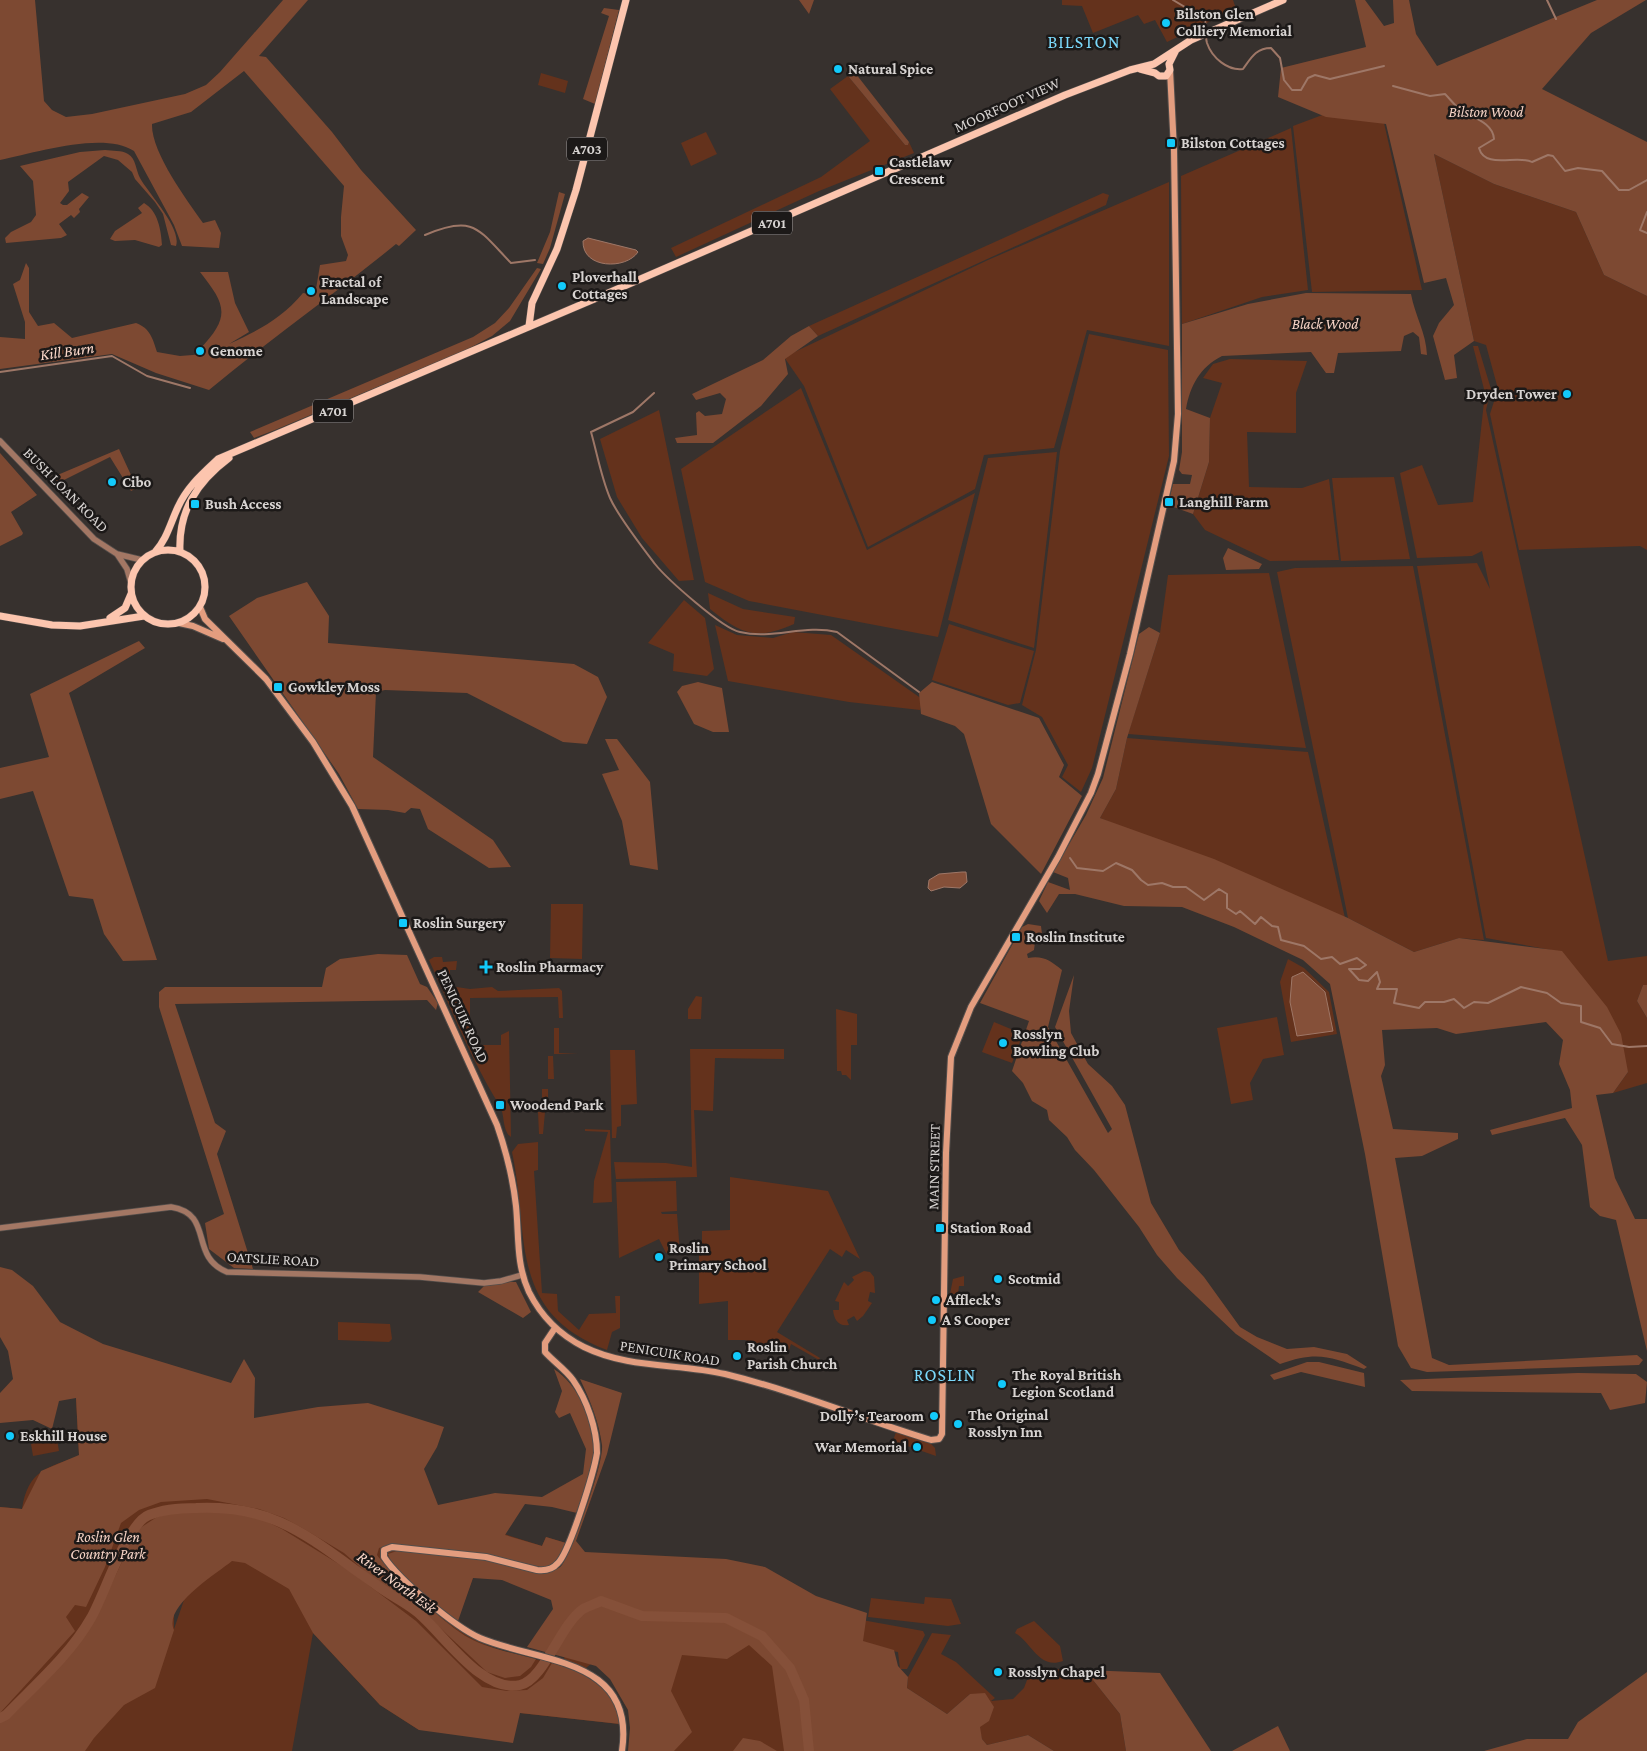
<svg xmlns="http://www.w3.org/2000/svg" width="1647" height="1751" font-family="'Crimson Pro',serif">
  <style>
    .green { fill: #64321c; fill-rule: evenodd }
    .forest { fill: #7d4932 }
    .water { fill: #855039; stroke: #9e7767 }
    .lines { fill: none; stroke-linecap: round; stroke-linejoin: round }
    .stream { stroke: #9e7767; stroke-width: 2 }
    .river { stroke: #855039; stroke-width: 10 }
    .tertiary-casing { stroke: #544e4b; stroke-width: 7 }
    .secondary-casing { stroke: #544e4b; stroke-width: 8 }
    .primary-casing { stroke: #544e4b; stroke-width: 8 }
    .tertiary { stroke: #a37764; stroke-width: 5.5 }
    .secondary { stroke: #e39d7f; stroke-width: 6 }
    .primary { stroke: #fcc5ae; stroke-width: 7 }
    .poi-dot { fill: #12cafb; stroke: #1c1918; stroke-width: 2 }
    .labels { text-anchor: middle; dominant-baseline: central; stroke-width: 5; stroke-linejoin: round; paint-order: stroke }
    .shield { fill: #1c1918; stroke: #9f9b9a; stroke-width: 1 }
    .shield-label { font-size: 14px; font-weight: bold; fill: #d7d3d1 }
    .poi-label { font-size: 15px; font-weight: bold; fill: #d7d3d1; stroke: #1c1918; text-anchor: start }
    .street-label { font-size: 15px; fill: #d7d3d1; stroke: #1c1918 }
    .park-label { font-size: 15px; font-style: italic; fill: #f7d4c6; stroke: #1c1918 }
    .water-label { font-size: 16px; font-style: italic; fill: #fcd9ca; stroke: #1c1918 }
    .quarter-label { font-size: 18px; letter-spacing: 1px; fill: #7bd8fa; stroke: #1c1918 }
  </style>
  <rect width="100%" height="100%" fill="#37312e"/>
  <!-- green -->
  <path class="green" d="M1062 0H1233L1236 9 1167 42 1155 20 1144 24 1138 15 1093 33 1082 6 1062 5Z
    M541 73 568 81 565 93 538 85Z
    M848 76 905 145H908L909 142 914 153 819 191 676 257 671 248 821 177 870 141 830 89Z
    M1325 114 1384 123 1422 290 1312 292 1293 126Z
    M1291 128 1308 290 1262 297 1182 324 1181 176Z
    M706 132 717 154 691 166 681 143Z
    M1434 154 1494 184 1576 212 1604 275 1647 296V550L1640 546 1519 550 1490 414 1498 389 1486 345 1474 341Z
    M1169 182V346L1087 330 1054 448 984 455 975 489 868 547 804 386 784 357 988 260Z
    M1103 193 1109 195 1106 205 818 336 809 326Z
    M1089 334 1168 350 1169 456 1092 768 1081 792 1062 777 1068 765 1042 717 1022 705 1036 650 1060 451Z
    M1473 346H1478L1491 389 1486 410 1608 961 1647 956V985H1643L1637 1001 1647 1018V1083L1613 1093 1628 1072 1562 952 1486 938 1417 566 1477 563 1490 589 1482 551 1472 556 1417 558 1400 473 1422 465 1438 505 1473 502 1485 393Z
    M1230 359 1307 361 1296 393V433L1247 432 1249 487 1302 488 1329 479 1339 560 1270 561 1205 530 1193 514 1209 462 1210 418 1222 383 1203 378 1213 364Z
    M801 388 867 550 975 493 938 637 749 601 705 582 681 469Z
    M659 410 694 580 679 581 642 538 617 497 600 439Z
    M1057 452 1034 648 948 620 988 458Z
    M1394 477 1410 559 1341 561 1332 478Z
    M1413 566 1484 940 1459 938 1414 952 1348 918 1277 572 1295 568Z
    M1269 573 1306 748 1128 734 1160 633 1168 575Z
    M708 593 743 609 795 617 794 624C756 641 741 634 710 609Z
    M684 600 705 618 714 669 707 676 673 671 674 654 648 643Z
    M949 624 1034 651 1020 703 1008 705 932 680Z
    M715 625 737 635 773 638 793 632 831 635 922 699 920 710 849 702 728 681Z
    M1127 738 1308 752 1345 918 1100 818 1116 789Z
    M551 904H583L582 959 550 958Z
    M434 957H442L443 962 457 961 456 970H450V986L470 989 492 987 498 991 559 988 562 991 563 1018H559L558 997 470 998V1045H501V1035L509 1031 511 1137C502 1131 505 1115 500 1106 471 1060 451 1008 429 960Z
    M1288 959 1304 968 1329 992 1337 1034 1291 1042 1280 982Z
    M696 996 702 997 701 1019H688V1009Z
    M836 1009 857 1014V1045H851V1080L846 1075H842L841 1071H837Z
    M1277 1017 1284 1055 1263 1059 1250 1083 1253 1100 1231 1104 1217 1028Z
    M994 1022 1023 1034 1012 1063 982 1052Z
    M554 1028H559V1053L578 1054H554Z
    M690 1049H784V1059L715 1058 713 1111 694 1110 697 1177 616 1179 614 1162 666 1163 692 1167Z
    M610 1050H635L637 1104 621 1105V1126L617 1127 616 1138H612Z
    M548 1056H553L554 1079H548Z
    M542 1089H548V1112H545L543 1134H539L538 1112H542Z
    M585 1129 610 1130 612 1202 593 1203 594 1181 608 1132 585 1131Z
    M538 1142V1170L534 1171 542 1293 557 1294 558 1311 579 1330 589 1314 616 1313 615 1296H620V1328L612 1332 607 1350C507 1312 530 1236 512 1152L518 1144Z
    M730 1177 828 1191 860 1259 846 1250 842 1257 830 1249 777 1332 820 1358 819 1360 791 1344 788 1353 745 1340H728V1301L699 1304V1255L702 1245V1231L730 1230Z
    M676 1181 677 1211 661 1212 662 1214H677L680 1253H666L659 1239 619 1258 616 1182Z
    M864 1271 870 1272 874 1277 875 1293 870 1292 868 1301 872 1303 863 1316 857 1321 854 1316 847 1320 849 1325C838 1327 834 1319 833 1310H839V1302L835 1301 844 1282 848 1286 854 1280 852 1277Z
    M964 1276V1286H959L958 1294H950L953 1279Z
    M338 1322 390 1324 392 1339 389 1342 338 1340Z
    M76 1398 542 1546 546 1537 566 1543 533 1567 482 1553 455 1627C485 1651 526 1656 562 1666L568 1645 724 1621 787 1668 807 1751H641L661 1714 600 1656 586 1668 583 1673 620 1724 520 1713 419 1730 380 1705 313 1633 292 1751H0V1507L22 1509C28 1470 47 1468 79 1456ZM184 1600 174 1629V1612Z
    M896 1432 931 1444 935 1448 936 1456 893 1441Z
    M57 1439 59 1451 33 1456 31 1444Z
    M925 1597 951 1599 961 1624 948 1626 868 1617 871 1598 924 1604Z
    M862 1620 923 1631 925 1635 907 1669H900L898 1652 856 1645Z
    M1034 1621 1060 1646 1063 1661C1039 1670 1032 1643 1015 1633L1017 1629Z
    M932 1633 951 1635 941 1654 956 1662 995 1698 991 1701 1013 1699 1024 1688 1027 1680 1037 1677 1046 1669 1085 1670 1120 1714 1126 1751H1054L1028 1735 987 1745 982 1739 970 1694 947 1714 907 1688 908 1677Z"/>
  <!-- forest -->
  <path class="forest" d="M0 0H35L44 101 52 110 66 117 92 114 185 94 206 85 220 72 283 0H308L259 56 266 57 332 132 361 170 416 230 399 246 396 244C335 294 270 339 209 390L156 373 112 354 0 369V337L25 339V322L13 284 20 280 26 263 29 268V312L38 326 54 323 72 338 136 323C150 328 153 339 157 352L180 356 205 354 200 349C231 316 226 305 200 272H228L235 303 249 332 229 344C259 330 281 319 303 293L315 295 320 265 346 261 348 255 341 236V217L344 186 244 71 191 112 152 124C151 152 187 200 203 223L215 220 221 233 219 248 182 246 174 225 134 151C103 131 35 153 0 160Z
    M799 0H814L809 14Z
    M1355 0H1365L1384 26 1394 23 1393 0H1409L1416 34 1437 66 1597 0H1646L1591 33 1542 89 1647 142V296L1604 275 1576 212 1494 184 1434 154 1474 341 1454 355 1457 378 1445 380 1433 336 1439 323 1454 305 1446 278 1424 283 1386 124 1326 117 1278 97 1281 68 1366 47Z
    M604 8 619 10 595 104 583 99 609 16 601 13Z
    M849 65 909 142 908 145H905L848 76Z
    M105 150C112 151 122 150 128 154 136 158 136 171 140 178 148 193 182 228 176 246L171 245 163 214 155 202 135 179 132 172 118 160 104 156 68 182 69 191 60 203 63 205H67L82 193 89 197 79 209 80 212 74 218 71 215 59 224 67 235 61 238 6 243 5 238 11 232 31 222 36 215 33 181 20 166 80 152Z
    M559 192 565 194 550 248 543 264 537 263 550 232Z
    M144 203C158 211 161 230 162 245L159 247 135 240 115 241 110 239 115 231 142 213 138 208Z
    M537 268 541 269 510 321 492 336 468 349 275 430 254 438 250 432 473 337 495 323 509 308Z
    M1306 293 1411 294C1415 316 1426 332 1427 355L1421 354 1419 337 1413 332 1404 336 1401 351 1338 353 1334 373H1326L1311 352 1222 356C1200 367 1190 386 1186 409L1210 418 1209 462 1193 514 1168 505 1173 484H1190L1192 475 1182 474 1179 470 1182 452V324L1248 304Z
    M809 326 818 336 785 359 788 374 761 406 713 443H677L675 438 697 435 696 413 699 411 705 416 722 414 726 399 720 393 696 400 692 394 763 360 791 336Z
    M119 449 137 488 131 491 110 457 54 485 48 479Z
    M0 453 37 495 11 512 23 533 22 535 0 546Z
    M1228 548 1262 564 1259 569 1226 570 1223 558Z
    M307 582 329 616 328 643 574 664 598 677 607 697 587 744 563 742 467 693 385 690 376 692 373 757 493 840 511 867 489 868 428 829 420 809 411 808 405 813 388 810 358 809 339 774 229 616 257 598Z
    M1149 627 1160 633 1127 738 1116 789 1100 818 1214 859 1348 918 1414 952 1459 938 1562 951 1607 1007 1621 1034 1628 1072 1613 1093 1596 1095 1615 1178 1635 1219H1647V1351L1616 1220 1600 1216 1590 1207 1582 1145 1565 1118 1492 1135 1490 1130 1572 1108 1570 1090 1559 1064 1563 1040 1546 1022 1456 1034 1437 1028 1382 1030 1385 1065 1381 1076 1393 1129 1458 1133V1139L1422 1156 1395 1158 1432 1358 1449 1365 1637 1355 1643 1360 1639 1365 1427 1372 1411 1368 1398 1346 1365 1154 1330 984 1303 960 1234 927 1182 907 1124 906 1075 894H1059L1047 913 1039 901 1048 882 1070 890 1068 878 1053 872 1086 815 1103 778 1139 634Z
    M139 641 145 648 69 693 157 960 123 961 104 934 93 899 69 896 33 791 0 799V768L49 757 30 694Z
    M698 682 722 688 729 732H713L694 724 677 692 682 686Z
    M932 682 1039 718 1064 765 1059 777 1082 796 1041 874 991 824 964 734 955 726 921 714 919 693Z
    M605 739H617L650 782 658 870 630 865 622 821 602 774 619 770Z
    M1028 924 1041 926 1042 934 1035 942 1034 950 1027 954 1028 958C1043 955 1051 961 1062 970L1048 1027 1108 1133 1112 1129 1055 1027 1074 975 1069 1011 1071 1033 1088 1064 1112 1086 1125 1105 1151 1203 1179 1250 1204 1277 1240 1327 1257 1337 1287 1349 1314 1347 1347 1354 1367 1367 1364 1369C1330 1356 1316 1351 1280 1364L1236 1334 1177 1278 1157 1255 1139 1227 1094 1170 1075 1150 1067 1137 1049 1120 1047 1110 1032 1101 1023 1083 1012 1071 1029 1021 980 1003 1022 927Z
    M378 954 407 955 420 984 427 987 438 1003 436 1010 427 1000 175 1004 215 1123 226 1131 217 1154 253 1269 234 1268 209 1249 205 1223 224 1214 159 1007V992L165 987H322L326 968 340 959Z
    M1643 985H1647V1018L1637 1001Z
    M0 1267 12 1270 33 1286 60 1322 103 1344 231 1383 244 1359 255 1378 254 1418 318 1407 368 1403 444 1427 437 1447 424 1469 438 1505 495 1493 542 1497 583 1474 586 1449 570 1413 559 1418 555 1412 562 1391 554 1369C579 1385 598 1427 594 1457 592 1476 583 1495 577 1513L552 1507 525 1504 505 1535 542 1546 546 1537 566 1543 556 1561 545 1568 482 1553 392 1544 379 1548 377 1555C391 1574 448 1627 469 1638 490 1649 513 1653 536 1659L531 1667 520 1676 505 1678 487 1672 419 1608 377 1582 344 1553 304 1529 284 1518 259 1509 207 1499 161 1502 139 1510 121 1523 105 1567 86 1607 75 1605 66 1617 75 1631 0 1713V1507L22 1509 41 1471 79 1455 76 1398 59 1401 52 1429 33 1420 0 1423V1393L13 1379 8 1351 0 1337Z
    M510 1282H516L531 1312 523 1318 478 1292 484 1286Z
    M1307 1362H1319L1364 1373 1365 1387 1301 1372 1274 1380 1270 1375Z
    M1578 1373 1636 1374 1647 1382 1645 1403 1610 1410 1601 1393 1412 1391 1400 1380Z
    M580 1379 622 1393 607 1454 576 1541 585 1552 726 1559 765 1567 816 1596 867 1613 863 1641 894 1650 898 1666 908 1677 907 1688 947 1714 970 1694 985 1693 994 1707 989 1721 980 1727 982 1739 987 1745 1028 1735 1054 1751H784L772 1666 749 1645 727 1659 682 1655 671 1691 692 1732 674 1751H628L630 1728 628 1710 610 1679 596 1666 527 1647 553 1609 551 1600 502 1580 473 1578 458 1621C442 1609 392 1571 388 1554L400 1550 484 1559 552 1571C556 1569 560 1568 562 1565 573 1548 604 1464 602 1445 599 1422 590 1400 580 1379Z
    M176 1512H220L257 1517 282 1529 347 1569 416 1621 482 1687 507 1691 527 1690 543 1678 552 1663C584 1672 616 1688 620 1724L520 1713 513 1743 419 1730 380 1705 313 1633 289 1589 245 1563 232 1561C216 1574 163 1606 174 1630L155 1688 124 1705 94 1738 85 1751H0V1722L60 1664 94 1621 137 1530 157 1517Z
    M1085 1670 1160 1673 1211 1751H1126L1120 1714Z
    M1647 1672V1751H1484L1527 1739H1568L1578 1722Z
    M1278 1726 1290 1751H1232Z
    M743 1738 760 1741 777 1751H733Z"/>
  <!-- water -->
  <path class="water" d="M588 238 636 250 638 252C626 270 582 269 583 241Z
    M962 872H966L967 882 960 888 944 887 931 891 928 888 929 880 939 874Z
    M1303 972 1325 992 1333 1031 1297 1036 1290 1002 1292 977Z"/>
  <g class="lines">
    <!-- stream -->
    <path class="stream" d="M1173 0 1205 19C1206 27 1205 36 1207 43 1212 58 1228 71 1243 69 1251 58 1256 48 1271 48L1280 58 1284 80 1292 90H1301L1308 78 1315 75 1330 79 1384 66
      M1547 0 1556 19
      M1393 86 1430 96 1445 94C1450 99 1456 107 1462 111 1474 118 1493 123 1494 139L1479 148C1485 170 1518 154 1532 162L1548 155 1553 156 1565 171 1578 168 1602 171 1619 190H1629L1647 180
      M1647 212 1640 230 1647 233
      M425 235C474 214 478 229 511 263L535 260
      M0 372 112 356 147 376 190 388
      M654 393 633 412 591 432C597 453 601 477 610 498 618 516 642 547 655 564 667 579 723 629 740 632 773 640 804 624 837 632L919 692
      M1070 858 1077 868 1103 871 1116 863 1132 870 1141 880 1148 885 1162 883 1173 887H1186L1204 900 1219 889 1227 894V908L1236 914 1240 911 1255 924 1261 917 1272 926 1278 927 1281 940 1304 946 1321 959 1332 957 1340 964 1357 958 1366 965 1360 969H1349L1359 980 1368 981 1377 972 1380 982 1377 989H1397L1394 1003 1419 1008 1425 1002H1444L1454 999 1464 1008 1474 1002 1488 1003 1521 987 1547 993 1561 1003 1581 1006V1022L1600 1028 1612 1044 1629 1047 1647 1046"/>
    <!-- river -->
    <path class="river" d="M0 1718 6 1715C35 1685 70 1655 91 1618 104 1596 127 1523 149 1515 164 1509 180 1508 196 1508 278 1504 313 1541 375 1584 388 1594 403 1601 416 1611 442 1631 481 1694 520 1685 544 1680 560 1625 583 1609 588 1606 595 1604 601 1601L642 1616 726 1618 762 1636 790 1668 804 1700 809 1751"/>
    <!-- tertiary casing -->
    <g class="tertiary-casing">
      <path id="tertiary" d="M0 441 94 539 117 554 127 569 131 583
        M117 554 142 560
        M0 1228 171 1207C215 1214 188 1256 227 1272L420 1277 484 1283 501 1281 522 1275"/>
    </g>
    <!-- secondary casing -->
    <g class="secondary-casing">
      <path id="secondary" d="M200 607 205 619 266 679 313 742 352 806 497 1125C506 1151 513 1178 516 1206 519 1236 516 1264 529 1292 541 1316 560 1335 584 1347 629 1369 678 1363 725 1374 795 1391 862 1419 931 1440L939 1439 942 1434 946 1153 951 1057 971 1007 1058 857 1091 793 1098 774 1130 654 1174 461 1178 414 1174 150 1170 70
        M179 623 193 626 223 639
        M555 1328 545 1343V1352C554 1362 565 1369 573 1380 587 1400 597 1429 597 1453 594 1472 570 1551 558 1563 552 1570 545 1571 537 1570L486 1557 392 1547 384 1550V1557C399 1580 455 1627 480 1638 539 1663 636 1657 622 1751"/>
    </g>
    <!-- primary casing -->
    <g class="primary-casing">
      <path id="primary" d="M1140 69 1155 73 1159 76H1166L1170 70 1169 64 1176 50
        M529 326 532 303 557 249 576 190 626 0
        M131 587a37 37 0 1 1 74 0a37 37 0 1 1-74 0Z
        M155 552C167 539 170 524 178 507 187 487 202 474 218 459L599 297 1065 95 1130 70 1154 64 1191 40 1283 0
        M180 552C178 511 197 482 229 458
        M0 616 52 625 80 626 144 616
        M110 618 125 608 131 594"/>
    </g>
    <!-- tertiary -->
    <use href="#tertiary" class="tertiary"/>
    <!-- secondary -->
    <use href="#secondary" class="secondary"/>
    <!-- primary -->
    <use href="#primary" class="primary"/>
  </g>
  <!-- markers -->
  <g class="poi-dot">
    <circle cx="1166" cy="23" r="5"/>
    <circle cx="838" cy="69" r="5"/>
    <rect x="1166" y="138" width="10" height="10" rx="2.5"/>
    <rect x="874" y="166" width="10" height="10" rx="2.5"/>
    <circle cx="562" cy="286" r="5"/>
    <circle cx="311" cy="291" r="5"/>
    <circle cx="200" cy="351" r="5"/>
    <circle cx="1567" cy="394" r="5"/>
    <circle cx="112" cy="482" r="5"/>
    <rect x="1164" y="497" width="10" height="10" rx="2.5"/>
    <rect x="190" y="499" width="10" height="10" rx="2.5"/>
    <rect x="273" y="682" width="10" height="10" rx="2.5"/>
    <rect x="398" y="918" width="10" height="10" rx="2.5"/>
    <rect x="1011" y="932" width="10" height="10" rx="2.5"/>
    <path d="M483.5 959.5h5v5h5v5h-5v5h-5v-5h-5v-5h5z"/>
    <circle cx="1003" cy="1043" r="5"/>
    <rect x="495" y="1100" width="10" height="10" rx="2.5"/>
    <rect x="935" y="1223" width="10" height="10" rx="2.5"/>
    <circle cx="659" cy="1257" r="5"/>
    <circle cx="998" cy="1279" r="5"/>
    <circle cx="936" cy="1300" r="5"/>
    <circle cx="932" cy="1320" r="5"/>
    <circle cx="737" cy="1356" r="5"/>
    <circle cx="1002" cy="1384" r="5"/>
    <circle cx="934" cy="1416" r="5"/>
    <circle cx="958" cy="1424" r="5"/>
    <circle cx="10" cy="1436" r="5"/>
    <circle cx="917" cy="1447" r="5"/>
    <circle cx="998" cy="1672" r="5"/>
  </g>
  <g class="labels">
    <!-- shield labels -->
    <g class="shield">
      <rect x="567" y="137.5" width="40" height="23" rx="4"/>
      <rect x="752" y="211.5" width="40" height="23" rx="4"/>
      <rect x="313" y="399.5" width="40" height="23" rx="4"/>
    </g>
    <g class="shield-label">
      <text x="587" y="149">A703</text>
      <text x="772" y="223">A701</text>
      <text x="333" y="411">A701</text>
    </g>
    <!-- poi labels -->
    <g class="poi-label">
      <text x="1176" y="14">Bilston Glen<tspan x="1176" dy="17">Colliery Memorial</tspan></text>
      <text x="848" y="69">Natural Spice</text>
      <text x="1181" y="143">Bilston Cottages</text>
      <text x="889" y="162">Castlelaw<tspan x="889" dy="17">Crescent</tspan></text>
      <text x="572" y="277">Ploverhall<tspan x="572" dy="17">Cottages</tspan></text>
      <text x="321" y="282">Fractal of<tspan x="321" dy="17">Landscape</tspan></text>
      <text x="210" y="351">Genome</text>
      <text x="1557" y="394" text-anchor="end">Dryden Tower</text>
      <text x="122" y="482">Cibo</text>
      <text x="1179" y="502">Langhill Farm</text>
      <text x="205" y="504">Bush Access</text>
      <text x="288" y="687">Gowkley Moss</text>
      <text x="413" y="923">Roslin Surgery</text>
      <text x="1026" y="937">Roslin Institute</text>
      <text x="496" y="967">Roslin Pharmacy</text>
      <text x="1013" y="1034">Rosslyn<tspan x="1013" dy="17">Bowling Club</tspan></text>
      <text x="510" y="1105">Woodend Park</text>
      <text x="950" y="1228">Station Road</text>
      <text x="669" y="1248">Roslin<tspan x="669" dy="17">Primary School</tspan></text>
      <text x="1008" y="1279">Scotmid</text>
      <text x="946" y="1300">Affleck's</text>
      <text x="942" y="1320">A S Cooper</text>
      <text x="747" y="1347">Roslin<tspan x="747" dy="17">Parish Church</tspan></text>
      <text x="1012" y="1375">The Royal British<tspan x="1012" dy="17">Legion Scotland</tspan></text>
      <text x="968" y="1415">The Original<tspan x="968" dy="17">Rosslyn Inn</tspan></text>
      <text x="924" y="1416" text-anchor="end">Dolly’s Tearoom</text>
      <text x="20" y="1436">Eskhill House</text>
      <text x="907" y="1447" text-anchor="end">War Memorial</text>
      <text x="1008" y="1672">Rosslyn Chapel</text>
    </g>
    <!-- street labels -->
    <g class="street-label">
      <text transform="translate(1007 105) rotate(-24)">MOORFOOT VIEW</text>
      <text transform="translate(66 490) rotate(45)">BUSH LOAN ROAD</text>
      <text transform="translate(463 1016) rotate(65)">PENICUIK ROAD</text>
      <text transform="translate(934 1167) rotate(-89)">MAIN STREET</text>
      <text transform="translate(273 1259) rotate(3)">OATSLIE ROAD</text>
      <text transform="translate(670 1353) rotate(9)">PENICUIK ROAD</text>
    </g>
    <!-- park labels -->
    <g class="park-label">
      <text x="1486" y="112">Bilston Wood</text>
      <text x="1325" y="324">Black Wood</text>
      <text x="108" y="1537">Roslin Glen<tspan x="108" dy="17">Country Park</tspan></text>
    </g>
    <!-- water labels -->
    <g class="water-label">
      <text transform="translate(67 351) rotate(-8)">Kill Burn</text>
      <text transform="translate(397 1582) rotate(36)">River North Esk</text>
    </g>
    <!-- quarter labels -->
    <g class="quarter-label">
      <text x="1084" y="42">BILSTON</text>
      <text x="945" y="1375">ROSLIN</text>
    </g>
  </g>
</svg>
